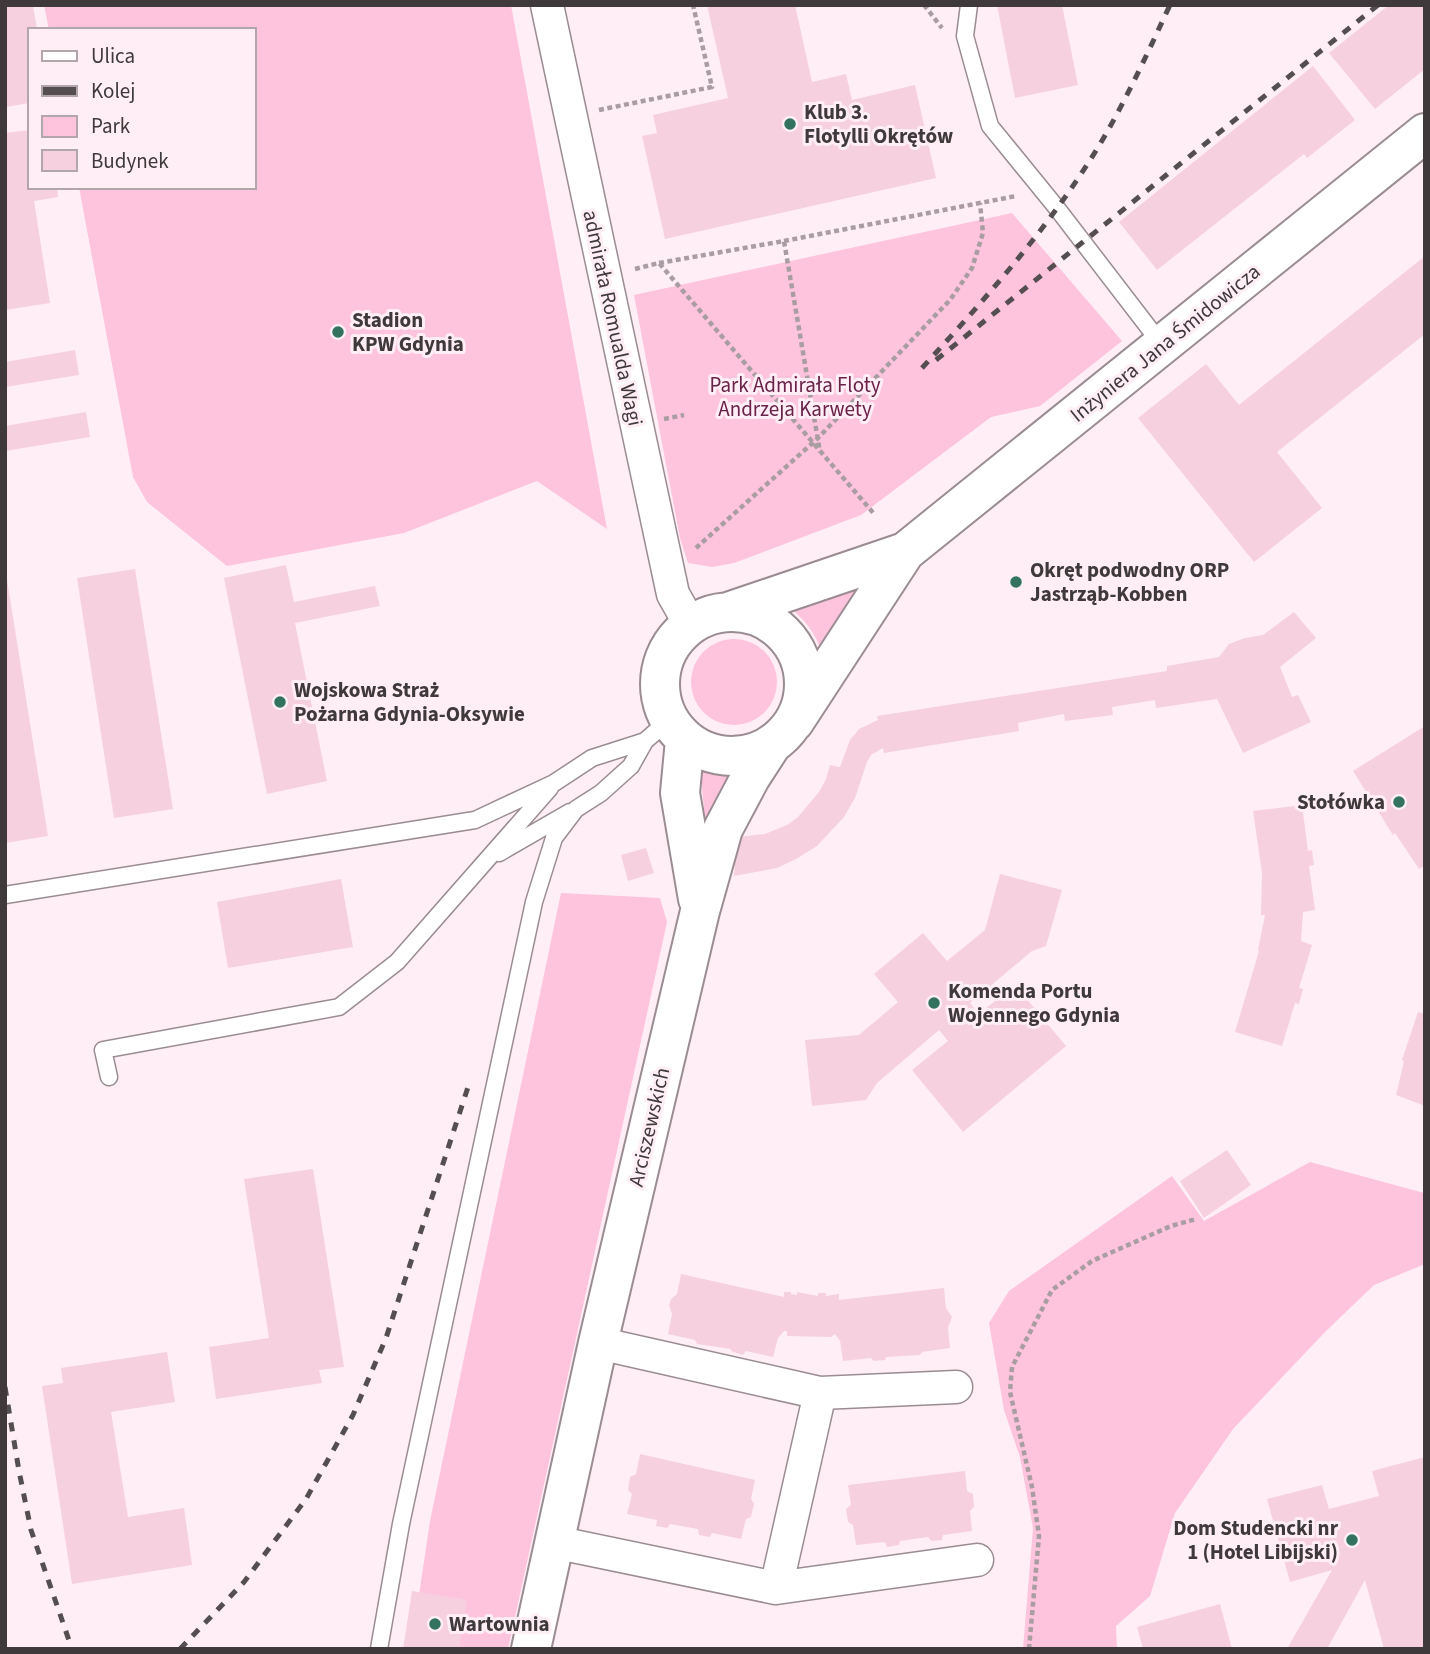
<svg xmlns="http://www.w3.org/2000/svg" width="1430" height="1654" font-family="'Source Sans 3',sans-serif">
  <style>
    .green { fill: #fec3dd }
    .building { fill: #f7d0e0 }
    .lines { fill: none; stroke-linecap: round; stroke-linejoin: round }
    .lane-casing { stroke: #9b8c92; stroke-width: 19 }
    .street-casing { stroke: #9b8c92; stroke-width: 35 }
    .secondary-casing { stroke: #9b8c92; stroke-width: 42 }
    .path { stroke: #a99da2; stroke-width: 4.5; stroke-dasharray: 5 3.5; stroke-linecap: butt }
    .lane { stroke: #fff; stroke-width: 16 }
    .street { stroke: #fff; stroke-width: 32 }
    .secondary { stroke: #fff; stroke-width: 38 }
    .rail { stroke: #554e50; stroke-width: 5; stroke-dasharray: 9 9; stroke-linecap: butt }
    .poi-dot { fill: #33725f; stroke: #ffeef5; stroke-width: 2.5 }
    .labels { text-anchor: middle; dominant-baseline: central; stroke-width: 6; stroke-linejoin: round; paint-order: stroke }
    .poi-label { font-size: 21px; font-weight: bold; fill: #3f393b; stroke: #ffeef5; text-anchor: start }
    .street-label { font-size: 21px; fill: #3f393b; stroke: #ffeef5 }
    .park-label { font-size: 21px; fill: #6a2248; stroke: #ffeef5 }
  </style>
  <rect width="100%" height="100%" fill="#ffeef5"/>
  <!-- green -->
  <path class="green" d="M44 5H511L607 529 537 481 404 533 227 566 147 502 133 477 79 187H254V30H49Z
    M1012 213 1122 341 1040 406 991 417 861 515 734 563 712 567 688 563 680 538 634 295Z
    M877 568 822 654C816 633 804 618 786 605Z
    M691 682a43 43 0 1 1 86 0a43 43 0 1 1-86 0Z
    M700 766 734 772 706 831Z
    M561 893 660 898 667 922 508 1649H411L430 1521Z
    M1310 1162 1424 1193 1425 1264 1374 1285 1325 1332 1233 1429 1175 1513 1150 1596 1116 1626 1117 1649H1023L1033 1528 1020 1457 1004 1410 989 1323 1009 1291 1172 1176 1204 1221Z"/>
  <!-- building -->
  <path class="building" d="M5 5H33L37 30H30V103L5 107Z
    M707 5H795L812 82 846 74 852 100 915 85 936 178 665 239 642 136 657 133 653 115 728 98Z
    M997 5H1062L1078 85 1015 98Z
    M1389 5H1425V69L1375 109 1329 53Z
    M1313 66 1355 120 1307 158 1304 154 1157 270 1119 222Z
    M30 130V187H57L58 197 34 201 50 303 5 310V133Z
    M1425 256V334L1277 452 1322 508 1254 562 1138 418 1206 364 1239 405Z
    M75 350 79 375 5 387V362Z
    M86 412 90 437 5 451V426Z
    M286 565 294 602 375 586 380 606 295 623 327 781 267 794 224 578Z
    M5 567 48 836 5 843Z
    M135 569 173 809 114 818 77 578Z
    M1294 612 1316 638 1280 667 1292 697 1298 695 1311 722 1243 753 1217 699 1156 708 1155 700 1112 707 1113 715 1065 721 1064 714 1018 723 1019 731 884 753 883 748 871 755 867 762 855 798 844 817 817 846 796 859 777 868 734 876 737 837 765 834 787 825 798 817 819 792 826 779 830 765 840 767 850 740 859 729 878 720 877 716 1167 671V666L1219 657 1229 644 1245 638 1263 635Z
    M1425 726V865L1419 869 1395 833 1393 835 1353 771Z
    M1302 805 1308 851 1312 850 1314 865 1309 866 1315 910 1303 912 1301 941 1312 945 1299 988 1303 989 1299 1004 1295 1003 1282 1046 1235 1032 1259 951 1258 950 1265 915H1261L1262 873 1253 811Z
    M646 848 654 873 628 881 621 855Z
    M1000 874 1062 890 1046 946 1032 951 970 1003 979 1014 1015 985 1066 1046 963 1132 912 1070 948 1041 939 1030 877 1083 866 1100 812 1106 805 1040 859 1035 898 1002 874 974 923 933 947 961 985 930Z
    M341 879 353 947 228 968 217 902Z
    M1418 1012 1425 1014V1106L1396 1095 1402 1070 1404 1061 1402 1060Z
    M1227 1150 1251 1185 1204 1218 1180 1181Z
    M313 1169 344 1367 319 1370 322 1383 216 1399 209 1347 269 1338 244 1179Z
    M681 1274 784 1297V1292H791V1294L797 1295V1292L818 1296V1293H826V1296L839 1294V1300L944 1288 946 1308 952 1317 948 1328 950 1348 922 1352 920 1355 886 1357 885 1360 874 1361 871 1358 843 1361 840 1341 835 1334 831 1337 787 1336V1331H784L778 1338 773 1357 746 1351 743 1355 731 1351V1349L697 1344 695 1340 668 1334 672 1314 669 1305 671 1299 677 1294Z
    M167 1352 175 1402 111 1412 128 1517 184 1508 192 1565 72 1584 42 1386 63 1383 61 1368Z
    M640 1454 755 1480 751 1499 754 1504 751 1517 746 1519 741 1539 712 1533 710 1537 699 1535 698 1529 670 1524 667 1528 656 1526 657 1520 627 1514 632 1494 628 1490 630 1477 636 1474Z
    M1425 1457V1649H1384L1365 1580 1327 1649H1287L1332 1570 1290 1582 1267 1499 1322 1485 1329 1509 1379 1496 1372 1471Z
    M965 1471 967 1491 973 1494 974 1507 970 1511 972 1531 943 1535 942 1540 931 1541 928 1537 900 1541 899 1545 887 1547 885 1542 856 1545 853 1525 848 1522 846 1509 851 1505 848 1485Z
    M412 1591 467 1600 459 1649H403Z
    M1220 1604 1232 1649H1143L1137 1627Z"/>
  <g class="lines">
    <!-- lane casing -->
    <g class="lane-casing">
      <path id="lane" d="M969 5 965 36 990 126 1056 207 1162 345
        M499 853 570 812
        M5 895 475 820 554 783 592 758 645 741
        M109 1077 103 1050 339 1007 397 962 550 788
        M379 1649 401 1524 534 902 554 838 576 809 601 793 631 766 645 741 668 721"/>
    </g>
    <!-- street casing -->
    <g class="street-casing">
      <path id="street" d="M547 5 673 594 691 626
        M598 1343 820 1393
        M554 1542 776 1588 977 1560
        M776 1588 820 1393 956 1387"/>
    </g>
    <!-- secondary casing -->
    <g class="secondary-casing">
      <path id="secondary" d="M728 612 905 552
        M660 684a72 72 0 1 1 144 0a72 72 0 1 1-144 0Z
        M794 722 905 552 1425 133
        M685 740 680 793 698 899
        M531 1649 598 1343 700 911 723 829 750 778 772 744"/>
    </g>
    <!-- path -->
    <path class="path" d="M924 5 942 28
      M599 110 712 87 693 5
      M784 241 1016 196
      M659 263 784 241 820 452
      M635 269 659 263 875 515
      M664 419 684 415
      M696 548 818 438 950 300 972 268 983 233 980 203
      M1029 1649 1039 1536 1032 1487 1010 1392 1012 1367 1052 1290 1092 1261 1171 1226 1196 1219"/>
    <!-- lane -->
    <use href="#lane" class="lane"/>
    <!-- street -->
    <use href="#street" class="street"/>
    <!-- secondary -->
    <use href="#secondary" class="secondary"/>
    <!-- rail -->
    <path class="rail" d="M936 360 1378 5
      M922 368C987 297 1054 222 1103 139 1128 96 1149 50 1170 5
      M5 1387 19 1471 31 1530 72 1649
      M180 1649 244 1582 306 1499 353 1415 386 1338 470 1081"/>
  </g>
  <!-- markers -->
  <g class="poi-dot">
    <circle cx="790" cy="124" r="7"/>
    <circle cx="338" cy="332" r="7"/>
    <circle cx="1016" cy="582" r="7"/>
    <circle cx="280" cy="702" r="7"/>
    <circle cx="1399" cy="802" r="7"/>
    <circle cx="934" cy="1003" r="7"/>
    <circle cx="1352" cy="1540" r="7"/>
    <circle cx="435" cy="1624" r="7"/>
  </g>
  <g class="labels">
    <!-- poi labels -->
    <g class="poi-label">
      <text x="804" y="112">Klub 3.<tspan x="804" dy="24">Flotylli Okrętów</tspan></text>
      <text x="352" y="320">Stadion<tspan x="352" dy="24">KPW Gdynia</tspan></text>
      <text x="1030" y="570">Okręt podwodny ORP<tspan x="1030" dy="24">Jastrząb-Kobben</tspan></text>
      <text x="294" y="690">Wojskowa Straż<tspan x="294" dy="24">Pożarna Gdynia-Oksywie</tspan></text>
      <text x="1385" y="802" text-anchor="end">Stołówka</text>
      <text x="948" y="991">Komenda Portu<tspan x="948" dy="24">Wojennego Gdynia</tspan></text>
      <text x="1338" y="1528" text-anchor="end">Dom Studencki nr<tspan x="1338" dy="24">1 (Hotel Libijski)</tspan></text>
      <text x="449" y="1624">Wartownia</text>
    </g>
    <!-- street labels -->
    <g class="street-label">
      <text transform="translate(613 318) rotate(78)">admirała Romualda Wagi</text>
      <text transform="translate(1165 343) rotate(-39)">Inżyniera Jana Śmidowicza</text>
      <text transform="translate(649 1127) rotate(-77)">Arciszewskich</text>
    </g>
    <!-- park labels -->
    <g class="park-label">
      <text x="795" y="385">Park Admirała Floty<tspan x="795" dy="24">Andrzeja Karwety</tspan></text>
    </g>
  </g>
  <!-- border -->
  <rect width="1430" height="1654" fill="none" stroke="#3f393b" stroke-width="14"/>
  <!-- legend -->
  <rect x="28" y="28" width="228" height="161" fill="#ffeef5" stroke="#b2a6ab" stroke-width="2"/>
  <rect x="42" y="51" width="35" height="10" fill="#ffffff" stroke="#b2a6ab" stroke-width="2"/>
  <text x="91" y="63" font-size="21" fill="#3f393b">Ulica</text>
  <rect x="42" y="86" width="35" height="10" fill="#554e50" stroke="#b2a6ab" stroke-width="2"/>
  <text x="91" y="98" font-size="21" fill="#3f393b">Kolej</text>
  <rect x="42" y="116" width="35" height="21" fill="#fec3dd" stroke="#b2a6ab" stroke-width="2"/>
  <text x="91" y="133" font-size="21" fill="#3f393b">Park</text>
  <rect x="42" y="150" width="35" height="21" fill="#f7d0e0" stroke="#b2a6ab" stroke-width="2"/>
  <text x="91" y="168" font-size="21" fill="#3f393b">Budynek</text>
</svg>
